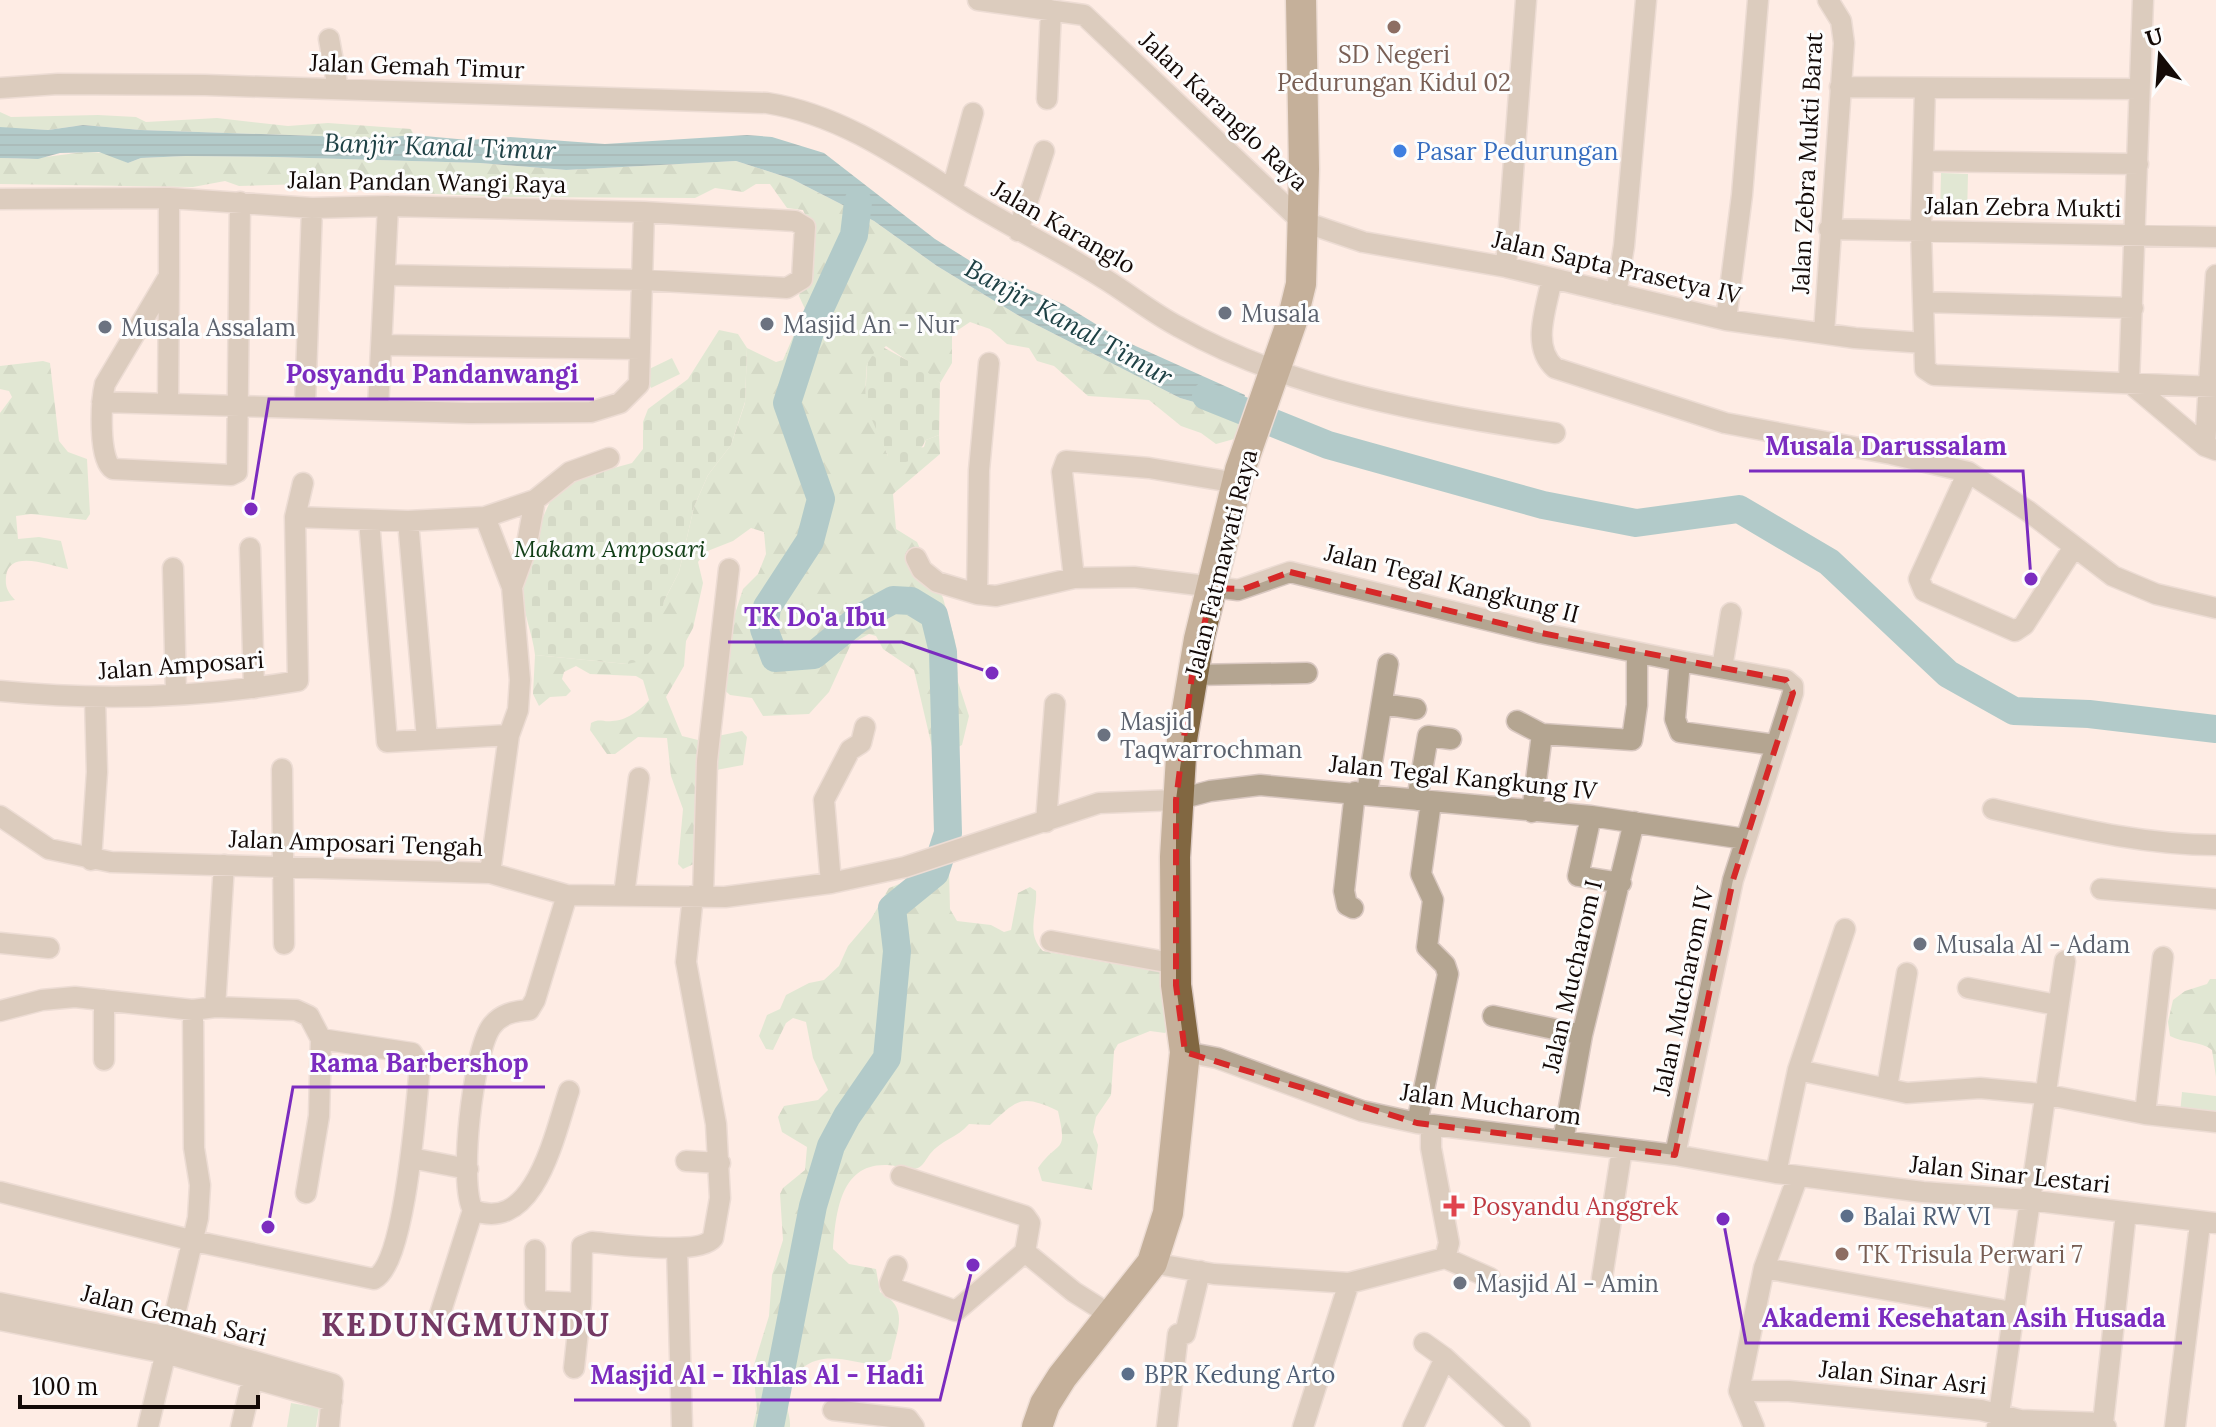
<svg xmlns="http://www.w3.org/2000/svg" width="2216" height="1427" font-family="Lora,serif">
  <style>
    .forest { fill: url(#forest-firs) }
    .cemetery { fill: url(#cemetery-stones) }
    .pitch { fill: #bfe1bf }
    .water { fill: url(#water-rules) }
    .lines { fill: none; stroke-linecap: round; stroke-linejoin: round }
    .river { stroke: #58a1a9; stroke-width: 28 }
    .street-casing { stroke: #d9c8c1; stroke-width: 23 }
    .primary-casing { stroke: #d9c8c1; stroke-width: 33 }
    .street { stroke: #b4a591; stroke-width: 20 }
    .primary { stroke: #816741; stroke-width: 30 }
    .marked { fill: none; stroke: #d62828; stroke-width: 6; stroke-dasharray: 16 10; stroke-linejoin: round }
    .education-dot { fill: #8d6e63; stroke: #fdfdfd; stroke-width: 3 }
    .shop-dot { fill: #3f7fe0; stroke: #fdfdfd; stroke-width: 3 }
    .worship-dot { fill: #6b7280; stroke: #fdfdfd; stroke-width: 3 }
    .health-dot { fill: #e0444e; stroke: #fdfdfd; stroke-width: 3 }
    .service-dot { fill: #5c6f8a; stroke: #fdfdfd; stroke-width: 3 }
    .labels { text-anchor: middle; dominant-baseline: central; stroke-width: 6; stroke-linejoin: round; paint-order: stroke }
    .education-label { font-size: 24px; fill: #785e54; stroke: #fdfdfd }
    .street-label { font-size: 24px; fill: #140a07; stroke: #fdfdfd }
    .shop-label { font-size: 24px; fill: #366cbe; stroke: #fdfdfd; text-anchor: start }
    .worship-label { font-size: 24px; fill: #5b616d; stroke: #fdfdfd; text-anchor: start }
    .park-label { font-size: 24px; font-style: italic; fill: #103d15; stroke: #fdfdfd }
    .health-label { font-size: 24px; fill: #be3a42; stroke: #fdfdfd; text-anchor: start }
    .service-label { font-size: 24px; fill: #4e5e75; stroke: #fdfdfd; text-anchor: start }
    .water-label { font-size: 26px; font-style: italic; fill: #1d4044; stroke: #fdfdfd }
    .district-label { font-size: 32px; font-weight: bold; letter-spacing: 2px; fill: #743964; stroke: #fdfdfd }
    .leader { fill: none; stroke: #7b2cbf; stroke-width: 3 }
    .callout-dot { fill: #7b2cbf; stroke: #fdfdfd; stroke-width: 3 }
    .callout-label { font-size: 26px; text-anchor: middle; font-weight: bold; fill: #7b2cbf; stroke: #fdfdfd; stroke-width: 6; stroke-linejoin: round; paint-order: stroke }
  </style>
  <defs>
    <pattern id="forest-firs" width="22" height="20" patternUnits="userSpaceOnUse" patternTransform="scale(2)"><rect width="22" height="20" fill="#bfe1bf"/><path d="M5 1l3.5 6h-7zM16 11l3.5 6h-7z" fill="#a3c0a3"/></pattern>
    <pattern id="cemetery-stones" width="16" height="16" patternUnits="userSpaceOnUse" patternTransform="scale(2)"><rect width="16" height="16" fill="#bfe1bf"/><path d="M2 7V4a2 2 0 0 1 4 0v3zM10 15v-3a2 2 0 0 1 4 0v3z" fill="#a3c0a3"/></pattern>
    <pattern id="water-rules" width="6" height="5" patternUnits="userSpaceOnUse" patternTransform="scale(2)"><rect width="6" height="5" fill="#58a1a9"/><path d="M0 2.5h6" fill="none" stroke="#488188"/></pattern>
  </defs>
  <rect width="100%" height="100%" fill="#feece4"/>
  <!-- forest -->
  <path class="forest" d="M0 112 11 117 98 115 136 117 146 122 217 118 288 126 328 123 411 129 414 135 377 138 141 130 83 125 48 130 4 128 0 127Z
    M84 152 108 153 128 163 141 158 186 156 274 157 480 163 566 170 736 161 792 179 874 221 937 266 1021 317 1180 398 1239 415 1242 421 1234 439 1216 444 1201 433 1181 426 1149 400 1088 396 1054 366 1037 361 1029 348 1007 344 990 329 970 322 952 334V363L940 383 886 346 867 364C862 414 872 412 888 456L924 447 926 440 939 435 940 454 893 494 896 529 917 542 943 598 955 641 958 682 969 716 962 745 956 748 938 751 932 747 914 670 883 649 876 636 869 634 851 644 829 692 809 714 763 716 752 698 730 695 722 688 732 623 743 589 758 574 766 554 764 532 751 528 733 541 705 552 698 562 703 583 693 628 686 641 684 666 666 697 682 736 698 740 742 731 747 737 743 765 700 773 696 863 683 869 678 864 683 809 671 776 667 738 638 737 615 754H607L590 730 591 723C600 718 602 722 612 721 625 721 641 710 649 700L643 680 636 676 590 674 576 666 564 672 562 679 571 691 566 696 550 697 539 706 533 694 535 655 627 664 654 636 664 601 679 572 694 507 708 475 731 445 745 403 747 348 776 362 783 360 805 309 799 296 813 234 803 210 787 208 770 184H756L743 192 715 188 695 198 508 197 367 191 306 184 239 186 225 181 193 187 0 184V158L30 159Z
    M43 361 50 363 59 441 68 452 87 459 90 514 86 520 31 514 16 516 18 539 39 537 61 541 68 569C51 566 8 548 6 577 5 588 8 592 15 600L0 602V413L12 397 9 391 0 389V366Z
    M943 867 949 870 950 909 957 921 991 925 1004 932 1011 930 1018 893 1030 887 1036 891C1038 911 1025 934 1043 951L1115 964 1142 963 1163 968 1170 1027 1165 1033 1150 1031 1118 1044 1114 1051 1111 1095 1096 1117 1093 1132 1098 1145 1092 1190 1042 1181 1038 1168C1059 1138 1068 1156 1058 1111 1022 1094 1017 1099 990 1125L969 1124C957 1138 941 1140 930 1154 926 1159 924 1165 918 1168 909 1171 896 1165 887 1165 840 1163 836 1213 833 1249L849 1264 876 1269 880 1292C911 1309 896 1330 891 1359 869 1376 833 1343 801 1369 794 1374 789 1380 786 1389 783 1401 791 1414 790 1427H753L757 1409 753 1368 769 1316 772 1275 783 1240 780 1194 783 1188 805 1170 807 1147 782 1132 778 1117 784 1106 818 1100 828 1090 813 1058 806 1022 793 1018 786 1023 773 1050 766 1049 759 1036 767 1015 780 1009 786 995 809 983 824 980 839 966 848 946 871 919 889 888Z
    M2210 979H2216V1077L2212 1050C2201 1041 2183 1043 2170 1036L2168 1022 2173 1000 2185 991 2207 984Z"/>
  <!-- cemetery -->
  <path class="cemetery" d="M719 330 738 334 747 348 745 402 731 445 708 475 694 507 679 572 664 601 654 647 642 661 627 664 535 655C533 635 523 613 523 594 523 557 543 516 559 483L632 463 643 449V422L648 409 688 379Z
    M879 345 925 370 940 383 939 435 926 440 915 459 900 464 888 456 865 404 867 364Z"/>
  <!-- pitch -->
  <path class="pitch" d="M1941 173 1968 174 1967 217H1940Z
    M672 358 680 374 651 388 643 372Z
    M2182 1092 2216 1096V1118L2180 1114Z
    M291 1403 319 1408 316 1427H287Z"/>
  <!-- water -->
  <path class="water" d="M83 125 141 130 377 138 414 135 468 140 510 137 605 144 747 135 772 137 824 153 935 239 988 272 1063 304 1120 339 1245 395 1239 415 1180 398 1021 317 937 266 874 221 792 179 736 161 566 170 480 163 274 157 186 156 141 158 128 163 99 152 60 153 38 159 0 158V127L48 130Z"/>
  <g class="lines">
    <!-- river -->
    <path class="river" d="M1206 396 1328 445 1543 505 1636 523 1739 509 1829 562 1948 674 2014 711 2089 714 2216 729
      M770 1427 813 1206 831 1146 847 1116 887 1058 897 951 892 908 935 873 948 833 943 652 934 615 911 601 893 600 858 619 814 655 775 658 764 629 767 607 810 541 821 499 787 403 812 326 854 235 858 202"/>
    <!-- street casing -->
    <g class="street-casing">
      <path id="street" d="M978 0 1084 15 1301 221 1363 242 1506 267 1726 320 1855 338 1924 343
        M2143 0 2129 382 2205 446 2216 450
        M329 39 338 89
        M1840 87 2139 89
        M0 88 58 84 205 85 767 103C844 115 907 162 972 203 1015 229 1060 251 1103 278 1128 293 1152 313 1179 327 1293 391 1427 413 1555 433
        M1925 88 1921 231 1925 369 1934 375 2216 387
        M1047 99 1051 10
        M1923 161 2138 164
        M952 190 973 113
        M169 198V276L105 384C101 401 98 460 113 469L231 475 237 472 240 202
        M0 199 169 198 312 208 388 206 644 212 795 221 805 227 802 279 787 288 644 280 386 275
        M1829 229 2216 237
        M1018 231 1044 151
        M1506 267 1526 0
        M1552 278C1547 307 1530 346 1555 368L1725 423 1891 454 1968 472 2028 511 2113 576 2156 594 2216 608
        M1616 294 1624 246 1646 0
        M1923 302 2133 308
        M1726 320 1742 195 1758 0
        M1824 333 1844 43 1841 21 1828 0
        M382 345 639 349
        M102 402 469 413 591 412 620 403 639 384 644 212
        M168 404 169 276
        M305 405 312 208
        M378 409 388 206
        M2205 446 2216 275
        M1968 472 1919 579 1924 591 2015 631 2024 625 2074 547
        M295 517 408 521 485 517 535 500 570 472 609 458
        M485 517 512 587
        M369 520 387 742 509 735
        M408 521 427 739
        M250 548 254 688
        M916 558 922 570 937 582 977 594 996 596 1074 578 1134 577 1238 590 1290 572 1541 633 1680 661
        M173 568 176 694
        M1074 578 1062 472 1066 461 1149 468 1237 483
        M977 594 979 470 989 363
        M1722 668 1731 613
        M1192 675 1307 673
        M0 691C99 701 199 698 298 681L295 517 303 483
        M1382 704 1416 709
        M1517 721 1542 734 1632 740 1637 705V653
        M282 769 284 944
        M1367 793 1388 664
        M1417 800 1428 736 1451 739
        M1993 809C2068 826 2139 845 2216 845
        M1532 812 1542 734
        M0 816 49 849 111 862 490 873 567 895 725 897 831 883 905 867 1099 803 1176 800 1210 791 1260 785 1591 816 1745 839
        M1591 816 1578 876 1621 883
        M1046 822 1055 704
        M91 860 97 772 95 698
        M490 873 509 735 518 710 520 680 512 587 526 549 535 500
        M831 883 824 800 850 750 861 743 865 727
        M2101 889 2216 899
        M567 895 535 1000 529 1010C514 1011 500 1014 491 1027 473 1053 458 1183 473 1210 535 1235 555 1132 569 1091
        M624 895 639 778
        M703 896 707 761 729 569
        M1353 908 1347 905 1344 891 1355 792
        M1051 941 1177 964
        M0 943 49 948
        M1968 988 2057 1005
        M104 1000V1060
        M215 1007 224 865
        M0 1011 42 1000 75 997 193 1010 215 1007 296 1010 309 1016 321 1039 412 1053 420 1066C416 1104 406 1263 374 1279L194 1241 0 1192
        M1493 1016 1582 1035
        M1185 1052 1217 1058 1362 1111 1417 1123 1675 1155 1776 1173 1923 1192 2028 1200 2216 1223
        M1798 1070 1907 1093 1980 1088 2043 1094 2145 1114 2216 1122
        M1887 1087 1907 973
        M2145 1114 2163 957
        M1417 1123 1448 974 1445 965 1427 947 1433 900 1421 874 1431 802
        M1431 1125V1148L1449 1243 1445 1258
        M1563 1141 1582 1035 1634 822
        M1675 1155 1733 880 1793 693V686L1786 680 1680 661 1675 719 1680 732 1775 745
        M411 1158 468 1169
        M686 1161 720 1163
        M1776 1173 1798 1070 1845 929
        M901 1176 1025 1216 1030 1223 1025 1252
        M306 1193 319 1116 321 1039
        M677 1248 682 1427
        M535 1250V1301L581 1303
        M1152 1263 1214 1274 1349 1283 1445 1258 1490 1278
        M897 1266 890 1284 892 1288 956 1311 1025 1252 1074 1292 1112 1316
        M1764 1268 2012 1312
        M1602 1278 1622 1149
        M0 1303 170 1337 333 1384 329 1427
        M440 1314 473 1210
        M0 1320 165 1353 332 1401
        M1424 1343 1445 1358
        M574 1368 581 1303 582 1246 592 1242C616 1244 700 1256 713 1238L720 1198 716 1124 686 962 693 896
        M1739 1391H1789L1981 1410 2020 1420 2103 1423 2106 1427
        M833 1410 908 1419 914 1427
        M2103 1423 2126 1212
        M148 1427 198 1218 200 1185 194 1148 193 1010
        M241 1427 253 1376
        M1167 1427 1178 1334H1185L1200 1271
        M1303 1427 1349 1283
        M1413 1427 1445 1358 1520 1427
        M1754 1427 1739 1391 1764 1268 1798 1176
        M1997 1427 2065 961
        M2175 1427 2200 1224"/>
    </g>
    <!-- primary casing -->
    <g class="primary-casing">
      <path id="primary" d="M1037 1427 1045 1404 1062 1377 1152 1263 1168 1213 1185 1052 1176 985 1175 857 1182 740 1199 639 1240 470 1292 321 1301 284 1304 169 1301 0"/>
    </g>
    <!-- street -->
    <use href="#street" class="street"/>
    <!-- primary -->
    <use href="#primary" class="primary"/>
  </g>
  <!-- marked area -->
  <path d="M0 0H2216V1427H0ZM1290 572 1541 633 1786 680 1793 693 1733 880 1675 1155 1417 1123 1185 1052 1176 985V800L1192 675 1213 588 1244 589Z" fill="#feece4" fill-opacity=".55" fill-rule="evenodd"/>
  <path class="marked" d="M1290 572 1541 633 1786 680 1793 693 1733 880 1675 1155 1417 1123 1185 1052 1176 985V800L1192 675 1213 588 1244 589Z"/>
  <!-- markers -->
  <g class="education-dot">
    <circle cx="1394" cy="27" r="8"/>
    <circle cx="1842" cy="1254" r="8"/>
  </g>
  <circle class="shop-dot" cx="1400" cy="151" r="8"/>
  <g class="worship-dot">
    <circle cx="1225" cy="313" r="8"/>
    <circle cx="767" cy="324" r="8"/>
    <circle cx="105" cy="327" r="8"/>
    <circle cx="1104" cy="735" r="8"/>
    <circle cx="1920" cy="944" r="8"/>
    <circle cx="1460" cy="1283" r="8"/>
  </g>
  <path class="health-dot" d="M1450 1194h8v8h8v8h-8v8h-8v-8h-8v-8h8z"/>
  <g class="service-dot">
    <circle cx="1847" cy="1216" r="8"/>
    <circle cx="1128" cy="1374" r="8"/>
  </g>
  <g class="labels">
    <!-- education labels -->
    <g class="education-label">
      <text x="1394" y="54">SD Negeri<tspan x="1394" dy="28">Pedurungan Kidul 02</tspan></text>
      <text x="1858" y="1254" text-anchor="start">TK Trisula Perwari 7</text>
    </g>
    <!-- street labels -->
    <g class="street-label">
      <text transform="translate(417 66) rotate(2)">Jalan Gemah Timur</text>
      <text transform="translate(1224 111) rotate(43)">Jalan Karanglo Raya</text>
      <text transform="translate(1807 163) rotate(-87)">Jalan Zebra Mukti Barat</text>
      <text transform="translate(427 182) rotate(1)">Jalan Pandan Wangi Raya</text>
      <text transform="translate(2023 207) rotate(1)">Jalan Zebra Mukti</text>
      <text transform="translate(1064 227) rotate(30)">Jalan Karanglo</text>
      <text transform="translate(1617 267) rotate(13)">Jalan Sapta Prasetya IV</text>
      <text transform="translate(1221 563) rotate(-76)">Jalan Fatmawati Raya</text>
      <text transform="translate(1452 583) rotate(14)">Jalan Tegal Kangkung II</text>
      <text transform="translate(181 665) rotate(-4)">Jalan Amposari</text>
      <text transform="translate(1463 777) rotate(6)">Jalan Tegal Kangkung IV</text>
      <text transform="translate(356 843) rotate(2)">Jalan Amposari Tengah</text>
      <text transform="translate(1572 976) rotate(-77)">Jalan Mucharom I</text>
      <text transform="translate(1683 991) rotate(-78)">Jalan Mucharom IV</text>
      <text transform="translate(1491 1104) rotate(8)">Jalan Mucharom</text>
      <text transform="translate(2010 1174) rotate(6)">Jalan Sinar Lestari</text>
      <text transform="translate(174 1315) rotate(14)">Jalan Gemah Sari</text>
      <text transform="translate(1903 1377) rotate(6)">Jalan Sinar Asri</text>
    </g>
    <!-- shop labels -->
    <g class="shop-label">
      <text x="1416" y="151">Pasar Pedurungan</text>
    </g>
    <!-- worship labels -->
    <g class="worship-label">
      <text x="1241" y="313">Musala</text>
      <text x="783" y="324">Masjid An - Nur</text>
      <text x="121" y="327">Musala Assalam</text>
      <text x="1120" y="721">Masjid<tspan x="1120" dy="28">Taqwarrochman</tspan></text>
      <text x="1936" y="944">Musala Al - Adam</text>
      <text x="1476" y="1283">Masjid Al - Amin</text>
    </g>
    <!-- park labels -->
    <g class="park-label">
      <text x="610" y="548">Makam Amposari</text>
    </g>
    <!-- health labels -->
    <g class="health-label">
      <text x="1472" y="1206">Posyandu Anggrek</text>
    </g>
    <!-- service labels -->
    <g class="service-label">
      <text x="1863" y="1216">Balai RW VI</text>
      <text x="1144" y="1374">BPR Kedung Arto</text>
    </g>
    <!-- water labels -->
    <g class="water-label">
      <text transform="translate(440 146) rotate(2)">Banjir Kanal Timur</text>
      <text transform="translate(1069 322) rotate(29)">Banjir Kanal Timur</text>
    </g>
    <!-- district labels -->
    <g class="district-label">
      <text x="466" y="1324">KEDUNGMUNDU</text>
    </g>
  </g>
  <!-- callouts -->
  <path class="leader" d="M251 509L269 399H594M2031 579L2023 471H1749M992 673L902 642H728M268 1227L293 1087H545M1723 1219L1746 1343H2182M973 1265L940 1400H574"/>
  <g class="callout-dot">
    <circle cx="251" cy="509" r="8"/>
    <circle cx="2031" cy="579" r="8"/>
    <circle cx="992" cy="673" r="8"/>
    <circle cx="268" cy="1227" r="8"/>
    <circle cx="1723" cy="1219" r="8"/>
    <circle cx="973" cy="1265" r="8"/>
  </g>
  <g class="callout-label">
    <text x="432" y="383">Posyandu Pandanwangi</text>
    <text x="1886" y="455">Musala Darussalam</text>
    <text x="815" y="626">TK Do'a Ibu</text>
    <text x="419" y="1072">Rama Barbershop</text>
    <text x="1964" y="1327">Akademi Kesehatan Asih Husada</text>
    <text x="757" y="1384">Masjid Al - Ikhlas Al - Hadi</text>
  </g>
  <!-- north arrow -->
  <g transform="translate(2160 56) rotate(343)" stroke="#fdfdfd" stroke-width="6" paint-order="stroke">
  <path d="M0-6L14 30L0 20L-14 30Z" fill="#140a07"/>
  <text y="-12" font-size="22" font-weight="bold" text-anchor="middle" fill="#140a07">U</text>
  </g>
  <!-- scale -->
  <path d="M20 1395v12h238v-12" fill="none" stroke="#140a07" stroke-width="4"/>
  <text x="32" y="1395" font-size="24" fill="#140a07" stroke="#fdfdfd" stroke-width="6" paint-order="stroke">100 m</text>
</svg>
